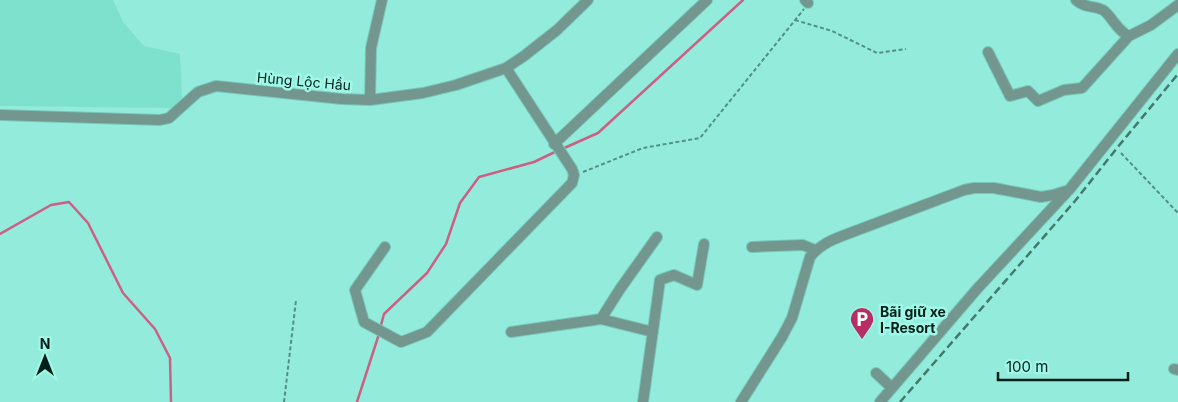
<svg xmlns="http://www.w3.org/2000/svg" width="1178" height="402" font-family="Inter,sans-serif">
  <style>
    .built { fill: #7de1ce }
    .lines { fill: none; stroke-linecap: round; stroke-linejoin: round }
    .stream { stroke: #cb6084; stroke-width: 2.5 }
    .minor-casing { stroke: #79c7b8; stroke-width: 12 }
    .path { stroke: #528f84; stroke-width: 2; stroke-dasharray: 4 2.5; stroke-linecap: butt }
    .minor { stroke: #73968e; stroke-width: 10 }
    .rail { stroke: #42796f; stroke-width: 2.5; stroke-dasharray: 8 4; stroke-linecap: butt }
    .labels { text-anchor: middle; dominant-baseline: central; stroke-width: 5; stroke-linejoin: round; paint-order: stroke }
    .street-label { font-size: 14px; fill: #011d18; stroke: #a0f9e8 }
    .poi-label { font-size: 14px; font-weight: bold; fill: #011d18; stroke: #a0f9e8; text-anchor: start }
  </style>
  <rect width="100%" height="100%" fill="#93ecdb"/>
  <!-- built -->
  <path class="built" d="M0 0H113L123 22 144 46 180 54 182 98 172 108 0 106Z"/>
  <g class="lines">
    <!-- stream -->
    <path class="stream" d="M562 149 598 133 743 0
      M0 234 51 205 69 202 88 223 123 293 155 329 170 358 171 402
      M380 329 384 314 427 273 446 244 460 203 479 177 534 162 557 151
      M357 402 379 334"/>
    <!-- minor casing -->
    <g class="minor-casing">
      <path id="minor" d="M805 0 808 3
        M1076 0C1086 9 1093 5 1103 10 1111 15 1117 31 1129 36L1151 25 1178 5
        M988 52 1010 96 1028 91 1038 101 1064 90 1082 88 1129 36
        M370 100 371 48 382 0
        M0 115 160 120 169 118 198 92 216 86 342 99 370 100 423 93 456 85 506 68 524 56 557 30 588 0
        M554 144 707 0
        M385 247 355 290 364 322 401 342 427 332 572 183 574 175 572 169 506 68
        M752 247 803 245 815 250
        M601 319 620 289 657 237
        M511 332 601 319 653 332
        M1174 369 1178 370
        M876 373 892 388
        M643 402 660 280 674 275 697 285 704 244
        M741 402 782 337 792 318 810 257C819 246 829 241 842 236L964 190 974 188H994L1041 197 1053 195 1069 190 1178 54
        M880 402 977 289 1067 192"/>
    </g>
    <!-- path -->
    <path class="path" d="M795 20 832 31 877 53 906 49
      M1121 153 1178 213
      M583 172 643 148 700 138 804 9
      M284 402 296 300"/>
    <!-- minor -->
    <use href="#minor" class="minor"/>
    <!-- rail -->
    <path class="rail" d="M900 402 1075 201 1117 148 1178 74"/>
  </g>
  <!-- icons -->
  <defs>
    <g id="parking-pin" transform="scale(1.25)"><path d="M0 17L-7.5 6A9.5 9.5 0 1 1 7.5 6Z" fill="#b82d66" stroke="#a0f9e8"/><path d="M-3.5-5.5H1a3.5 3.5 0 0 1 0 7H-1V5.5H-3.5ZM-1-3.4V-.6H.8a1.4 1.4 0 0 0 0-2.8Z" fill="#fff"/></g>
  </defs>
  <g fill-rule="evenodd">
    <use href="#parking-pin" x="862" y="319"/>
  </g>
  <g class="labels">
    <!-- street labels -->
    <g class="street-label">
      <text transform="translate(304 81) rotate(5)">Hùng Lộc Hầu</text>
    </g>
    <!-- poi labels -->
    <g class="poi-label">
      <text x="880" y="311">Bãi giữ xe<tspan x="880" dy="16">I-Resort</tspan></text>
    </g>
  </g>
  <!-- north arrow -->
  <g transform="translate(45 357)" stroke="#a0f9e8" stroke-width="4" paint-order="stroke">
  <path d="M0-4L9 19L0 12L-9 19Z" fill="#011d18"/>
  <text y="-8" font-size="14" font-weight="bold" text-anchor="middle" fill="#011d18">N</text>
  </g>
  <!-- scale -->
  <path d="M998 372v8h130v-8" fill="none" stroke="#011d18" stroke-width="2.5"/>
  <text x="1006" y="372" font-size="15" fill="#011d18" stroke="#a0f9e8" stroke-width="4" paint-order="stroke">100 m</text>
</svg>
